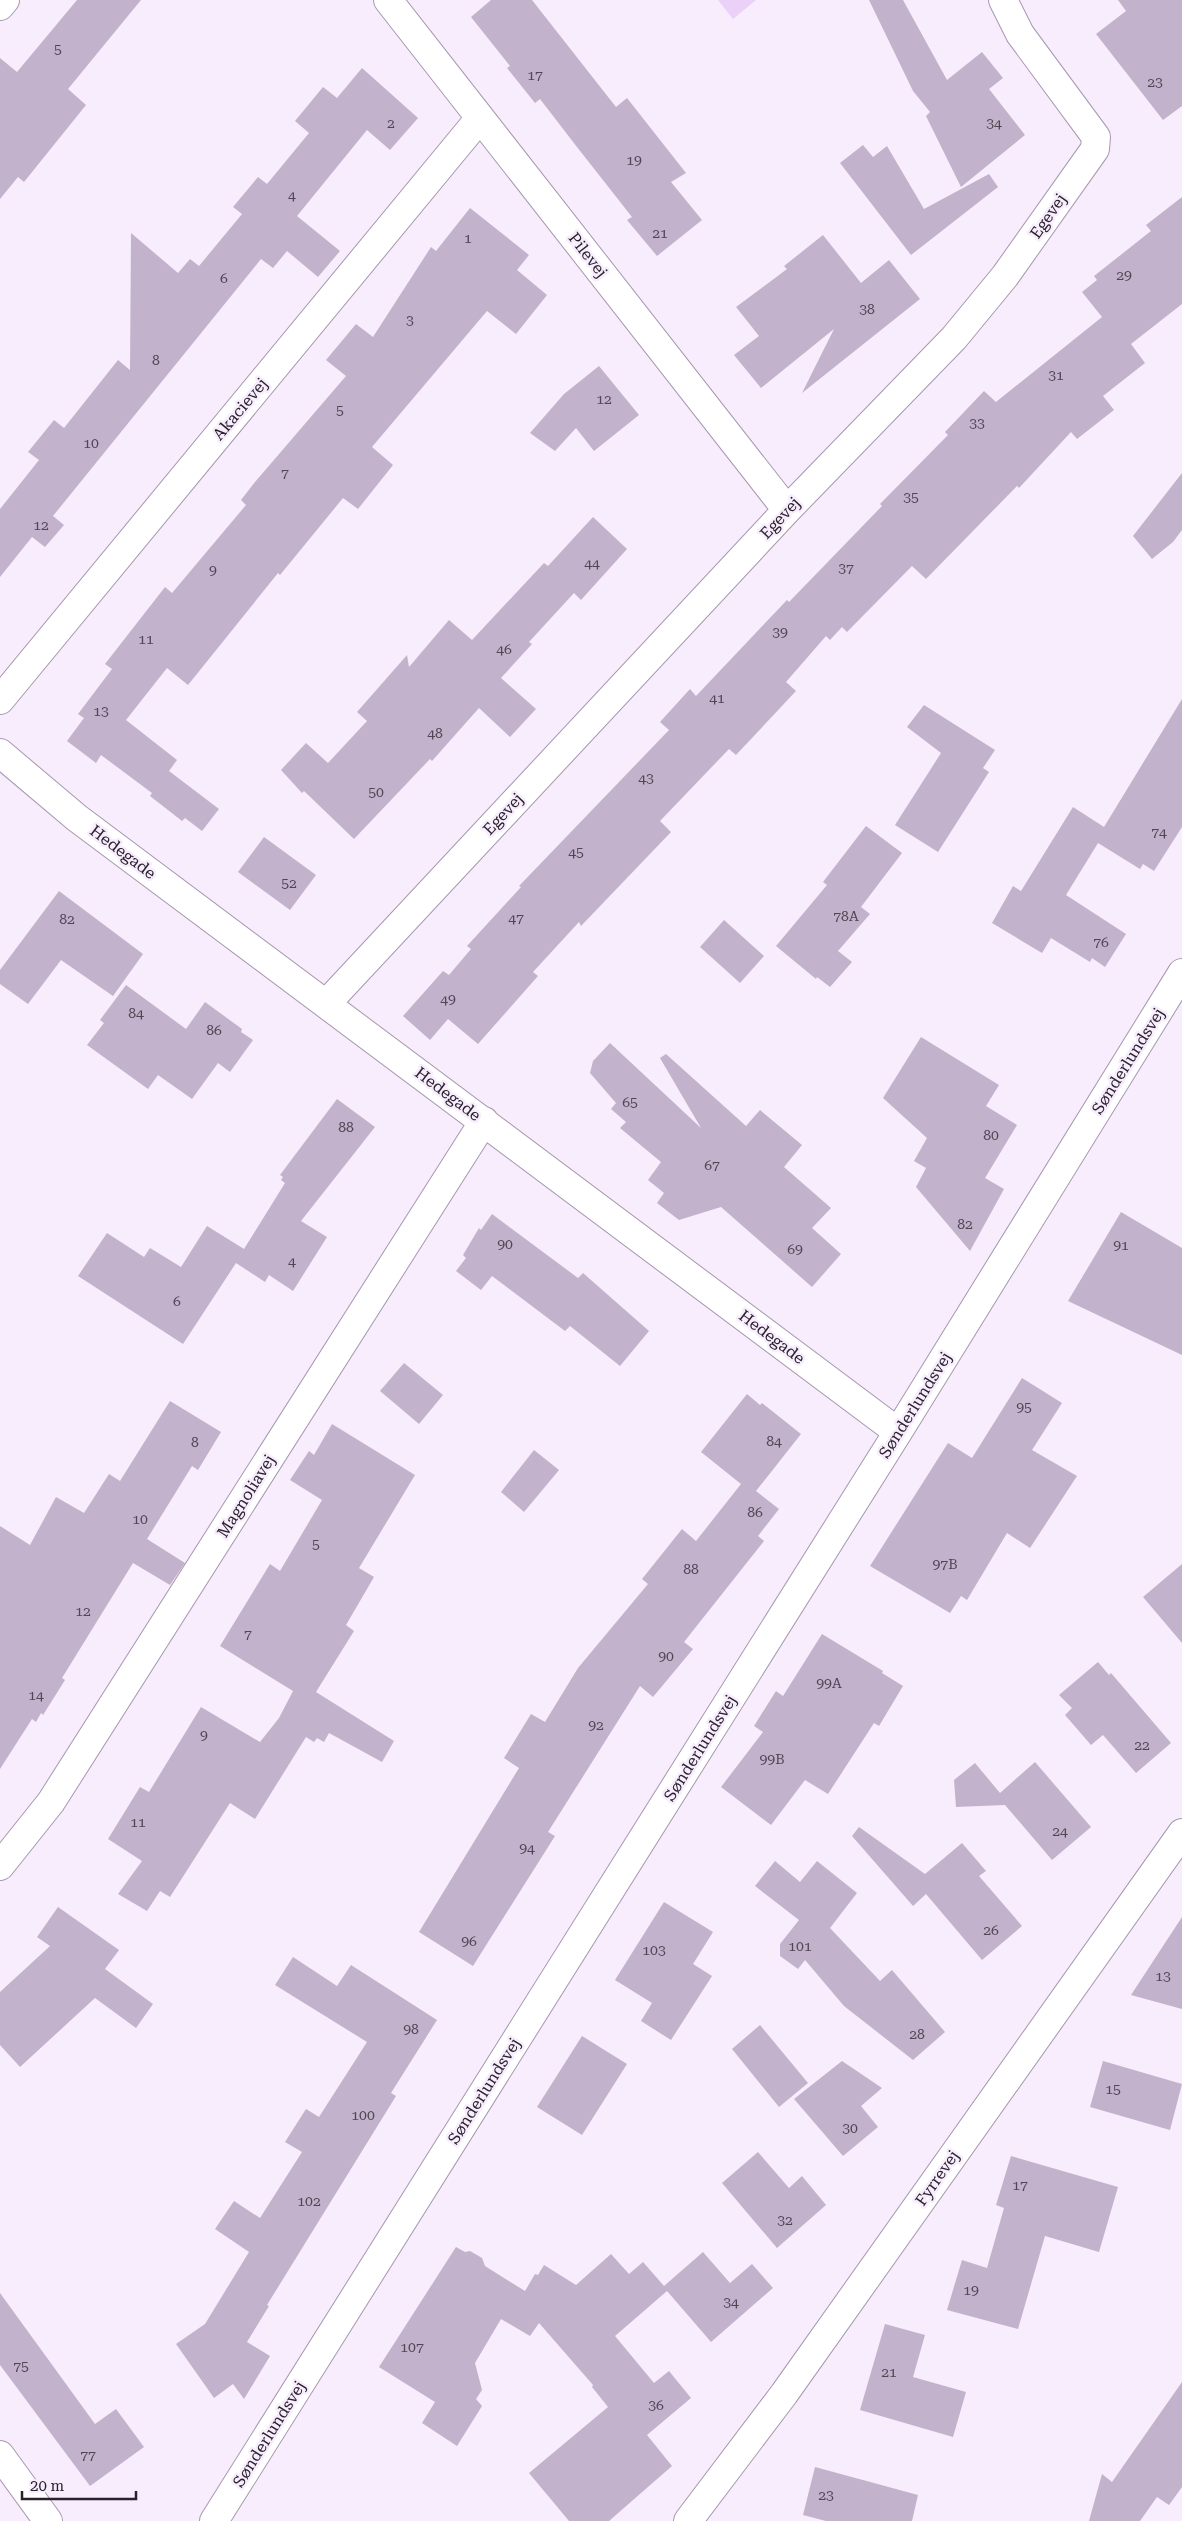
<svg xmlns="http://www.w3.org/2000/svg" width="1182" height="2521" font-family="'Roboto Serif',serif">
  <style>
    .green { fill: #ebd0f8 }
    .building { fill: #c3b2cb }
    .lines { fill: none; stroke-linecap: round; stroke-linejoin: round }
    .street-casing { stroke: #a797af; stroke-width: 30 }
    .street { stroke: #fff; stroke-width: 28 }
    .labels { text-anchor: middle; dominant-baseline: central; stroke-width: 5; stroke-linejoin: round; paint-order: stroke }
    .number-label { font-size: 14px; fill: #504654 }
    .street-label { font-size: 16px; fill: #29222c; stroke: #f7edfd }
  </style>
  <rect width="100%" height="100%" fill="#f7edfd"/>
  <!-- green -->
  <path class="green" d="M718 0H756L733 19Z"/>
  <!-- building -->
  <path class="building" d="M77 0H141L68 89 86 105 24 182 18 177 0 199V58L17 72Z
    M491 0H532L616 107 627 98 686 173 671 182 702 220 657 256 627 220 632 217 577 147 540 99 535 103 507 68 510 66 471 17Z
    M869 0H903L947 80 982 52 1003 78 989 89 1025 135 961 187 926 116 930 112 913 91Z
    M1118 0H1182V106L1163 120 1096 34 1126 11Z
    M362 68 418 118 390 150 367 130 297 216 340 251 318 277 287 251 273 268 261 259 53 516 64 525 45 547 32 537 0 577V509L39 460 28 452 54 420 64 428 118 360 130 370 131 233 178 273 190 259 199 266 242 214 233 207 258 177 267 184 309 133 295 121 323 87 337 98Z
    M863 145 873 157 887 146 924 209 989 174 998 187 911 255 840 163Z
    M1182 197V304L1131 344 1145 363 1103 396 1114 410 1077 439 1071 432 1019 488 1017 486 926 579 912 566 847 632 842 627 830 640 826 636 786 682 796 691 736 755 729 749 660 821 671 832 581 926 579 922 533 972 538 976 478 1044 448 1019 430 1040 403 1016 443 971 449 975 471 949 467 946 521 887 519 886 669 730 660 722 690 689 696 696 787 600 789 602 882 506 880 504 948 435 945 432 984 391 996 402 1102 317 1082 292 1097 280 1094 276 1151 231 1146 225Z
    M470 208 529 255 517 270 547 295 516 334 487 311 372 447 393 465 358 509 343 498 280 575 278 573 188 685 167 668 126 720 177 760 169 771 219 809 202 831 185 818 182 821 150 796 152 793 101 755 96 763 67 741 84 718 78 714 112 669 105 664 165 587 172 593 246 505 241 500 255 482 346 376 326 360 356 324 373 337 431 247 436 251Z
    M823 235 861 283 889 260 920 299 802 393 834 329 761 388 734 355 759 336 736 307 787 269 784 266Z
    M599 366 639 415 594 451 576 428 555 451 530 433 564 394Z
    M1182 473V530L1173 542 1152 559 1133 536Z
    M593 517 627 549 581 600 574 593 529 642 532 644 501 678 536 709 510 737 479 708 432 761 430 759 354 839 304 791 302 793 281 770 306 743 328 763 367 721 357 712 407 655 409 667 449 620 472 640 544 563 548 566Z
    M1182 699V827L1154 871 1143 864 1140 869 1098 843 1066 895 1126 934 1105 967 1092 958 1090 962 1051 938 1042 953 992 923 1013 886 1021 891 1073 807 1104 827Z
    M924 705 995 750 983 768 989 772 938 852 895 825 941 753 907 727Z
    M866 826 902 853 861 907 870 914 838 951 852 962 830 987 817 977 816 979 776 946 827 885 823 882Z
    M264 837 316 875 290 910 238 872Z
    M59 891 143 954 113 996 61 960 28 1004 0 984V970Z
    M724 920 764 956 740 983 700 947Z
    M126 985 186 1029 205 1002 242 1029 241 1032 253 1040 230 1072 218 1063 192 1099 158 1075 148 1089 87 1045 104 1023 100 1020Z
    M921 1037 999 1085 986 1106 1017 1125 985 1178 1004 1189 970 1251 916 1187 926 1168 914 1161 927 1138 883 1098Z
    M610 1043 701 1128 660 1058 666 1054 746 1126 760 1110 802 1145 784 1167 831 1208 812 1228 841 1254 812 1287 721 1207 679 1220 657 1203 664 1193 648 1180 661 1162 620 1128 626 1122 611 1109 616 1103 590 1073 593 1061Z
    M337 1099 375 1127 301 1221 327 1237 293 1291 269 1275 265 1282 236 1263 183 1344 78 1276 107 1233 144 1257 150 1248 181 1267 207 1226 244 1249 285 1183 281 1180 283 1177 280 1175Z
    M1121 1212 1182 1248V1355L1068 1301Z
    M492 1214 578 1278 583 1273 649 1331 620 1366 570 1326 565 1331 492 1276 481 1290 456 1271 466 1258 463 1255 479 1228 481 1230Z
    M404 1363 443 1395 419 1424 380 1391Z
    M1022 1378 1062 1403 1032 1450 1077 1476 1030 1548 1007 1533 967 1600 961 1596 950 1613 870 1566 948 1443 972 1458Z
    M747 1394 760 1405 762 1403 801 1434 756 1491 779 1509 758 1536 764 1541 684 1642 693 1649 653 1697 640 1686 548 1832 555 1836 473 1966 419 1932 519 1768 504 1758 531 1714 545 1722 578 1668 648 1584 642 1579 682 1529 696 1541 741 1484 701 1452Z
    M170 1401 221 1432 198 1470 192 1466 147 1539 185 1563 170 1585 133 1563 62 1678 65 1680 43 1715 41 1713 36 1722 32 1719 0 1769V1526L30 1545 56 1497 84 1513 109 1474 120 1481Z
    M332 1424 415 1475 359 1568 374 1577 346 1625 354 1631 316 1692 394 1741 382 1762 329 1733 324 1742 317 1738 314 1742 306 1737 255 1819 230 1803 170 1897 160 1891 147 1911 118 1894 142 1861 108 1839 140 1787 149 1792 201 1707 260 1742 279 1718 293 1691 220 1646 270 1564 280 1571 322 1500 290 1480 309 1451 314 1455Z
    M534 1450 559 1470 524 1512 501 1492Z
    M1182 1564V1643L1143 1597Z
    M822 1634 883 1671 882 1673 903 1686 879 1726 874 1723 828 1794 805 1780 771 1825 721 1787 763 1732 754 1726 776 1691 783 1696Z
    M1098 1662 1109 1675 1111 1673 1171 1743 1136 1773 1103 1735 1091 1745 1065 1715 1072 1708 1059 1695Z
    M1035 1762 1091 1827 1052 1860 1005 1805 956 1807 954 1780 975 1763 1000 1793Z
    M859 1827 925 1874 962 1843 986 1871 979 1876 1022 1926 982 1960 926 1894 913 1906 852 1836Z
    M775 1861 800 1882 817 1861 857 1893 830 1928 880 1981 892 1970 945 2032 913 2060 844 2006 805 1960 798 1969 780 1956V1944L799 1920 755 1886Z
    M664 1902 713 1932 693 1964 712 1976 671 2040 641 2021 652 2003 615 1980Z
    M58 1907 119 1950 105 1969 153 2004 136 2028 95 1998 20 2067 0 2045V1992L50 1946 37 1937Z
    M1182 1917V2009L1131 1995Z
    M293 1957 337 1986 351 1965 437 2020 391 2093 396 2096 267 2305 269 2306 247 2342 270 2356 244 2399 233 2384 214 2398 176 2344 205 2324 249 2252 215 2229 234 2201 260 2218 302 2152 285 2142 306 2109 319 2117 367 2042 275 1985Z
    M760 2025 808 2083 779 2107 732 2049Z
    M582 2036 627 2064 582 2135 537 2107Z
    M842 2061 882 2088 861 2106 878 2127 843 2156 794 2099Z
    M1103 2061 1182 2084 1170 2130 1090 2107Z
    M758 2152 789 2188 802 2176 826 2205 777 2248 722 2183Z
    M1011 2156 1118 2187 1099 2252 1045 2236 1018 2329 947 2310 962 2260 987 2268 1004 2208 996 2205Z
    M456 2247 465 2252 470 2251 482 2258 485 2266 525 2291 535 2274 538 2275 544 2265 576 2285 611 2254 629 2274 643 2262 664 2286 703 2252 730 2283 752 2264 773 2288 711 2342 667 2291 615 2336 654 2383 669 2371 691 2398 647 2435 672 2466 609 2521H569L529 2473 608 2407 592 2387 593 2385 539 2323 530 2336 501 2319 475 2363 482 2390 476 2399 482 2406 457 2446 422 2423 435 2402 379 2367Z
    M0 2293 95 2424 116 2409 144 2447 90 2486 0 2365Z
    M885 2324 925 2335 913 2377 966 2392 953 2437 860 2410Z
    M1182 2382V2487L1169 2505 1157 2497 1140 2521H1089L1102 2474 1112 2482Z
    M815 2467 918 2495 912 2521H826L803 2515Z"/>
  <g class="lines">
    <!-- street casing -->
    <g class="street-casing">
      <path id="street" d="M388 0 787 510
        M0 6 5 0
        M0 700 480 118
        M0 753 77 818 898 1432
        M326 1004 787 510 954 338 1005 276 1095 149 1096 137 1020 34 1003 0
        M0 1866 51 1802 484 1121
        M0 2455 48 2521
        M214 2521 898 1432 1182 973
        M688 2521 784 2394 1182 1833"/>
    </g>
    <!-- street -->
    <use href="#street" class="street"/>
  </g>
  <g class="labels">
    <!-- number labels -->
    <g class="number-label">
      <text x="58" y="49">5</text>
      <text x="535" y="75">17</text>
      <text x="1155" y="82">23</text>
      <text x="391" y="123">2</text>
      <text x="994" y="123">34</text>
      <text x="634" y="160">19</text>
      <text x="292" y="195">4</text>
      <text x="660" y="233">21</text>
      <text x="468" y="238">1</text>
      <text x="1124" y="275">29</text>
      <text x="224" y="278">6</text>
      <text x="867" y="309">38</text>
      <text x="410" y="320">3</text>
      <text x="156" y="360">8</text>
      <text x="1056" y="375">31</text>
      <text x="604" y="399">12</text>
      <text x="340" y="410">5</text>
      <text x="977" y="423">33</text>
      <text x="91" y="443">10</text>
      <text x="285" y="473">7</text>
      <text x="911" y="497">35</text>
      <text x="41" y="525">12</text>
      <text x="592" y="563">44</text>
      <text x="846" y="568">37</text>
      <text x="213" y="570">9</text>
      <text x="780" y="632">39</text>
      <text x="146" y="639">11</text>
      <text x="504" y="649">46</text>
      <text x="717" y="698">41</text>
      <text x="101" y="711">13</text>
      <text x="435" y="733">48</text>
      <text x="646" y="778">43</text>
      <text x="376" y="792">50</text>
      <text x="1159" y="832">74</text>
      <text x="576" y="852">45</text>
      <text x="289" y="883">52</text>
      <text x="846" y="916">78A</text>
      <text x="516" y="918">47</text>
      <text x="67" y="919">82</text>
      <text x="1101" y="942">76</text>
      <text x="448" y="999">49</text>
      <text x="136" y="1013">84</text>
      <text x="214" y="1030">86</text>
      <text x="630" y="1102">65</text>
      <text x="346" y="1127">88</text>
      <text x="991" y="1135">80</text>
      <text x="712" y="1165">67</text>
      <text x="965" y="1224">82</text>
      <text x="505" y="1244">90</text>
      <text x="1121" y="1245">91</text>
      <text x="795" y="1249">69</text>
      <text x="292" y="1261">4</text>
      <text x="177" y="1301">6</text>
      <text x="1024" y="1407">95</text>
      <text x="774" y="1441">84</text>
      <text x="195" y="1442">8</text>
      <text x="755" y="1512">86</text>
      <text x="140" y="1519">10</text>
      <text x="316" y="1544">5</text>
      <text x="945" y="1564">97B</text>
      <text x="691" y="1569">88</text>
      <text x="83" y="1611">12</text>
      <text x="248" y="1634">7</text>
      <text x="666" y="1656">90</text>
      <text x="829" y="1683">99A</text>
      <text x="36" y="1695">14</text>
      <text x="596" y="1725">92</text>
      <text x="204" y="1735">9</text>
      <text x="1142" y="1745">22</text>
      <text x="772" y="1759">99B</text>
      <text x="138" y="1822">11</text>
      <text x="1060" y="1831">24</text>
      <text x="527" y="1848">94</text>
      <text x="991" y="1930">26</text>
      <text x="469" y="1941">96</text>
      <text x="800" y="1946">101</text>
      <text x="654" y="1950">103</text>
      <text x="1163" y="1976">13</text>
      <text x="411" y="2029">98</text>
      <text x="917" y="2034">28</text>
      <text x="1113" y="2089">15</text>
      <text x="363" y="2115">100</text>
      <text x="850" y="2128">30</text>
      <text x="1020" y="2185">17</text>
      <text x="309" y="2201">102</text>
      <text x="785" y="2220">32</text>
      <text x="971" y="2290">19</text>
      <text x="731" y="2302">34</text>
      <text x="412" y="2347">107</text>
      <text x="21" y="2366">75</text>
      <text x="889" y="2372">21</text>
      <text x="656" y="2405">36</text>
      <text x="88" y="2455">77</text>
      <text x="826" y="2495">23</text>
    </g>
    <!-- street labels -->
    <g class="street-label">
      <text transform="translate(1048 216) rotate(-55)">Egevej</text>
      <text transform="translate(588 255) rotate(52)">Pilevej</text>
      <text transform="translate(240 409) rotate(-50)">Akacievej</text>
      <text transform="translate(780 518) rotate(-47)">Egevej</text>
      <text transform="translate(503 814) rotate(-47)">Egevej</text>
      <text transform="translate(123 852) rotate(37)">Hedegade</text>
      <text transform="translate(1128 1061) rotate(-58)">Sønderlundsvej</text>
      <text transform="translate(448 1094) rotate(37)">Hedegade</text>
      <text transform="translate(772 1337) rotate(37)">Hedegade</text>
      <text transform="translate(915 1405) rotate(-58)">Sønderlundsvej</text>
      <text transform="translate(246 1496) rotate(-58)">Magnoliavej</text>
      <text transform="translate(700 1748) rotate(-58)">Sønderlundsvej</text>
      <text transform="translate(484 2091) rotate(-58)">Sønderlundsvej</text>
      <text transform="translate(937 2178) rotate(-55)">Fyrrevej</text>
      <text transform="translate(269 2434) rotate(-58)">Sønderlundsvej</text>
    </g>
  </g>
  <!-- scale -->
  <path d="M22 2491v8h114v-8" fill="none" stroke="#29222c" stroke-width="2.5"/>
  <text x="30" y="2491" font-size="15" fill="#29222c" stroke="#f7edfd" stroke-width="4" paint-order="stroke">20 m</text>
</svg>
